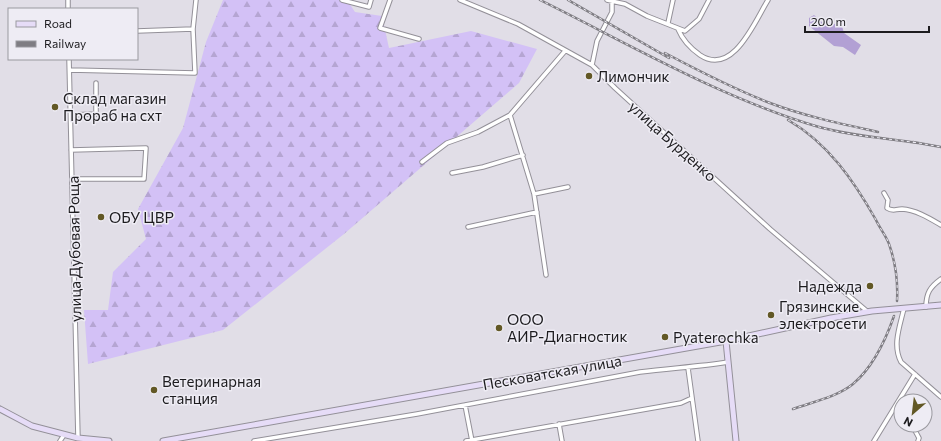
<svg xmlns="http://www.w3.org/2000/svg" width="941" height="441" font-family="Commissioner,sans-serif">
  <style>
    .forest { fill: url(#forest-firs) }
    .water { fill: #b2a0d4 }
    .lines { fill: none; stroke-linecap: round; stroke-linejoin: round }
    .minor-casing { stroke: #939098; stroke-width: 5.5 }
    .secondary-casing { stroke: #939098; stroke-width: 7 }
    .minor { stroke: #fff; stroke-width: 3.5 }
    .secondary { stroke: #e6dcf7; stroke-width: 5 }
    .rail-casing { stroke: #7f7d83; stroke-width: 2.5 }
    .rail { stroke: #eeecf4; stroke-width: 1; stroke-dasharray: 3; stroke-linecap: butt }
    .poi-dot { fill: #625825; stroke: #eeecf4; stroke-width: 1.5 }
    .labels { text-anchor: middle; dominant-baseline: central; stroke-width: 3; stroke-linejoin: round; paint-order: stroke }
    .poi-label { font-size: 15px; fill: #1d1c1f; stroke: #eeecf4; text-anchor: start }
    .street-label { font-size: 15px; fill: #1d1c1f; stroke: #eeecf4 }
  </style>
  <defs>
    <pattern id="forest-firs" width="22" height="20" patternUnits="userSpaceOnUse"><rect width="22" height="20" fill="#d3c1f6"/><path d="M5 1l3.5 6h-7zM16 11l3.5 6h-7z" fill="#b5a5d2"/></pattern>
  </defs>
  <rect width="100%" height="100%" fill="#e1dee7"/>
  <!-- forest -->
  <path class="forest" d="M223 0H347L355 12 382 16 389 48 471 31 537 49 519 83 344 234 223 330 88 364 84 310H108L113 272 146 239 138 209 183 128 206 42Z"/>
  <!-- water -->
  <path class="water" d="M814 15 825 25 831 26 836 23 842 26 844 33 861 45 855 55 843 47 834 46 809 26V18Z"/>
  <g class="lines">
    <!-- minor casing -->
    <g class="minor-casing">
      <path id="minor" d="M68 0V9
        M342 0 369 7 371 0
        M390 0 380 28 419 39
        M460 0 518 24 592 65 615 88 770 229 868 312
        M607 0 625 4 647 16 685 31 699 19 709 0
        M668 23 673 0
        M678 29C683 41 690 48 700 55 733 77 755 21 768 0
        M137 31 193 29
        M69 59 78 438
        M592 65 597 41 612 12V0
        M70 70 195 73 193 29 196 0
        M71 115 96 114V83
        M510 115 534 194 546 275
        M71 150 146 148 144 179H72
        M422 162 447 143 478 132 510 115 565 51
        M452 173 483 167 523 155
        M884 193 888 200 887 208C893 212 895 209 902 209 916 210 929 218 941 225
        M534 194 568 187
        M468 227 537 212
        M926 307C926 293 930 287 941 279
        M904 308C900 326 892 345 901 362L941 397
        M688 368 698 441
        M465 405 472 441
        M559 424 562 441
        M912 425 919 438 918 441
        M60 441 64 435
        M254 441 417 414 640 372C669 368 698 367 728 362
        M466 441 681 403 692 398
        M874 441 915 374"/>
    </g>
    <!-- secondary casing -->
    <g class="secondary-casing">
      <path id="secondary" d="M726 341 736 441
        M0 409 32 426 78 438 109 441
        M163 441 726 341 831 318 872 311 941 305"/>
    </g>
    <!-- minor -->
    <use href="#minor" class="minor"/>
    <!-- secondary -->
    <use href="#secondary" class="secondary"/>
    <!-- rail casing -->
    <g class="rail-casing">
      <path id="rail" d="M540 0C631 45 721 98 819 127 851 136 885 138 918 143
        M568 0 669 58
        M665 53C699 71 734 89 770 103 804 116 842 124 878 132
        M788 120C828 143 854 181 876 220 880 229 888 238 890 247 896 265 898 283 897 301
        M913 142 941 147
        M793 409C812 402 837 397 853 384 872 368 886 339 894 316"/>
    </g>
    <!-- rail -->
    <use href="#rail" class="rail"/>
  </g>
  <!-- markers -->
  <g class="poi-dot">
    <circle cx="589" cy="76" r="4"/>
    <circle cx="55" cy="107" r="4"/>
    <circle cx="101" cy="217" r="4"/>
    <circle cx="870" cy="286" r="4"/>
    <circle cx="771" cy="315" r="4"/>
    <circle cx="499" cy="328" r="4"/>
    <circle cx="665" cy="337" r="4"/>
    <circle cx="154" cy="390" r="4"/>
  </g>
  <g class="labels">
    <!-- poi labels -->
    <g class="poi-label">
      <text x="597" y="76">Лимончик</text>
      <text x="63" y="98">Склад магазин<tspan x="63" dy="17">Прораб на схт</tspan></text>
      <text x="109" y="217">ОБУ ЦВР</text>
      <text x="862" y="286" text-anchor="end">Надежда</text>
      <text x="779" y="306">Грязинские<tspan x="779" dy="17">электросети</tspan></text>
      <text x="507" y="319">ООО<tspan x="507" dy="17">АИР-Диагностик</tspan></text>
      <text x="673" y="337">Pyaterochka</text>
      <text x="162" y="381">Ветеринарная<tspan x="162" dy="17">станция</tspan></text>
    </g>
    <!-- street labels -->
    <g class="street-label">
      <text transform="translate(673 141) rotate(42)">улица Бурденко</text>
      <text transform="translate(74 249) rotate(-91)">улица Дубовая Роща</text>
      <text transform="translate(552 372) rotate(-10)">Песковатская улица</text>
    </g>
  </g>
  <!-- legend -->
  <rect x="8" y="8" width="130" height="52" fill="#eeecf4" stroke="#9a999f"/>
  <rect x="16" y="21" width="20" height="6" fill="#e6dcf7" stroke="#9a999f"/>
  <text x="44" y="28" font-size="12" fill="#1d1c1f">Road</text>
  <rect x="16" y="41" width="20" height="6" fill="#7f7d83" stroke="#9a999f"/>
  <text x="44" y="48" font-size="12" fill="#1d1c1f">Railway</text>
  <!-- north arrow -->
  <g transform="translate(913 413) rotate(208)"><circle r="19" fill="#eeecf4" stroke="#9a999f"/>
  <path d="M0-3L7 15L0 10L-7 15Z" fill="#625825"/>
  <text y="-6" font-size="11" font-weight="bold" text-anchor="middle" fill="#1d1c1f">N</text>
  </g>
  <!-- scale -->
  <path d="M805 26v6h124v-6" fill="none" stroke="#1d1c1f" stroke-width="2"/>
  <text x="811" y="26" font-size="12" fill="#1d1c1f" stroke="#eeecf4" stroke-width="3" paint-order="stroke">200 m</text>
</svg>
